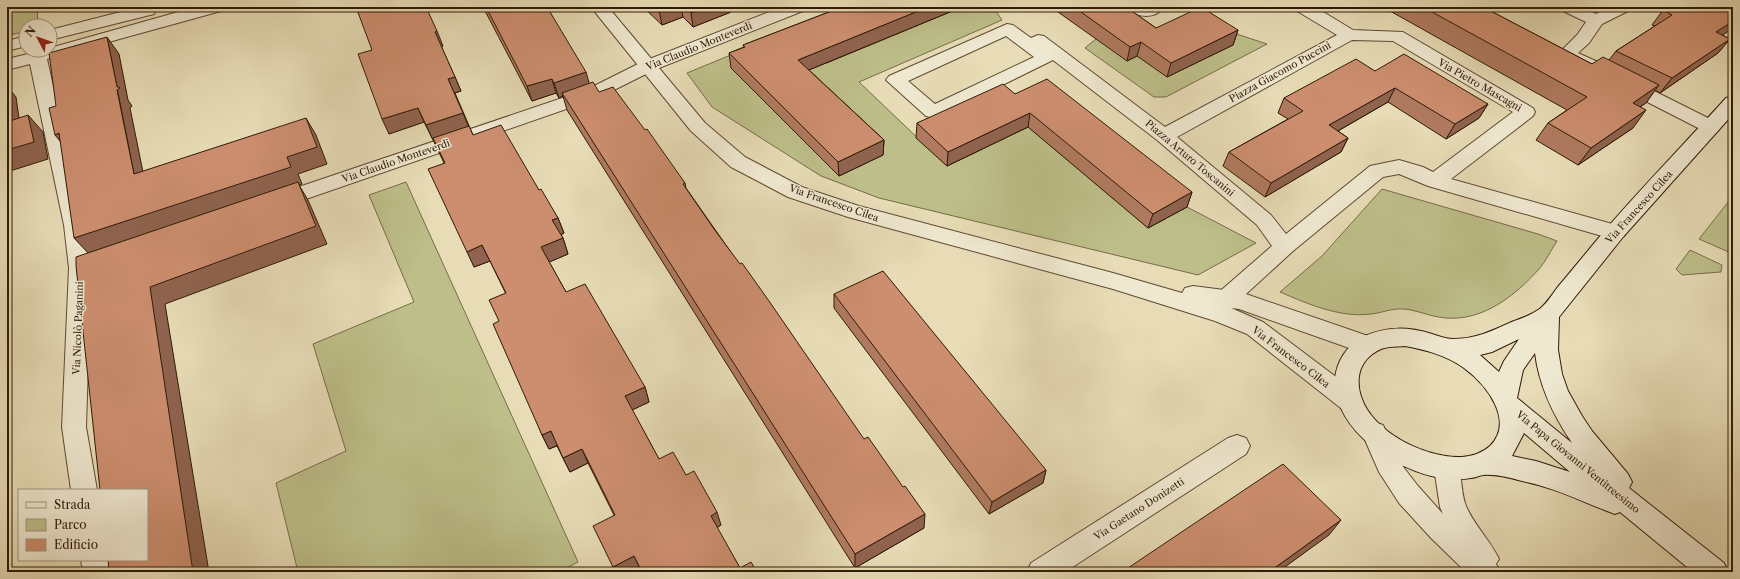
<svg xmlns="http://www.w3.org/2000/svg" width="1740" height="579" font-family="'Libre Caslon Text',serif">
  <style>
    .green { fill: #bdbe89; stroke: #766c48 }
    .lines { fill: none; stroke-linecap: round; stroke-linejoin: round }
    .minor-casing { stroke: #5e4a32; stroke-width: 2 }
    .tertiary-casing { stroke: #5e4a32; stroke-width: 2 }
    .secondary-casing { stroke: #301a06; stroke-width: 2 }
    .minor { fill: #efe8d0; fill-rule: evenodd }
    .tertiary { fill: #efe8d0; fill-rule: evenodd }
    .secondary { fill: #efe8d0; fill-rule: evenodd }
    .wall { fill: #af7a5f; stroke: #301a06 }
    .shaded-wall { fill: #8f634e; stroke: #301a06 }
    .building { fill: #cc8e6f; stroke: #301a06 }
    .labels { text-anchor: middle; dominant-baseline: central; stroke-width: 3; stroke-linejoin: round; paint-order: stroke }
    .street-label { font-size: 10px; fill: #301a06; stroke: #efe8d0 }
  </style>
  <rect width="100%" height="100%" fill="#e7dcb6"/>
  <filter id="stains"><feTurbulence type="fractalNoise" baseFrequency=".005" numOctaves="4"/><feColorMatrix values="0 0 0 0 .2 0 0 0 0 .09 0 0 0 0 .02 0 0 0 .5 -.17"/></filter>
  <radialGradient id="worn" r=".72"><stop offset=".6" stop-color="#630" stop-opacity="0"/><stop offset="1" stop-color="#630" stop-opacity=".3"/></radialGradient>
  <!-- green -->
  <path class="green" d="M7 7H37L38 26H26V31L7 36Z
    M847 7 827 63 962 7H993L1002 20 859 82 947 166 1028 127 1148 228 1187 207 1256 243 1198 275 879 198 821 176 712 107 687 73Z
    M1197 21 1267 44 1166 97H1154L1085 48 1096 39Z
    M406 182 578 562 559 572H298L276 483 346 451 313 344 414 302 369 195Z
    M1382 189 1538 234 1557 241C1551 250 1546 261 1539 269 1515 296 1483 321 1446 318 1431 317 1417 310 1404 309 1392 308 1382 313 1371 314 1340 318 1308 304 1280 292L1322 256Z
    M1733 196V249L1731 253 1699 239Z
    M1690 250 1722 265 1721 272 1682 275 1676 269Z"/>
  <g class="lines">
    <!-- minor casing -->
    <g class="minor-casing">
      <path id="minor" d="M140 7H154L156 10 154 14 50 40V30Z
        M196 7H223L221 11 47 59 84 225 91 268 86 427 97 490H71L62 427 69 268 64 225 30 64 7 70V59L28 54 27 50H50V48Z
        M782 7H805L803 11 654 70 598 98 283 207 276 209 269 207 266 202 269 197 586 90 642 62Z
        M1128 7H1164C1156 19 1136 19 1128 7Z
        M1295 7H1315L1353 30 1403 32 1533 108 1535 112 1533 116 1451 179 1623 227 1626 232 1623 237 1616 240 1428 186 1399 174 1383 177 1293 251 1234 305 1226 308 1218 305 1215 299 1218 293 1272 246 1257 225 1157 140 1053 60 940 116 933 118 926 116 886 80 889 76 1007 24 1013 25 1031 38 1038 35 1044 36 1165 127 1337 35 1297 11ZM1006 36 1034 57 935 104 908 81ZM1352 40 1393 41 1513 112 1433 172 1423 167 1399 160 1370 166 1286 234 1271 215 1177 137Z
        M1561 7H1582L1596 14 1609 7H1630L1628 11 1602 24 1589 43 1578 53 1598 62 1601 66 1598 70C1585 73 1572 63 1561 58L1558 54 1577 35 1586 22 1563 11Z
        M26 36V46L7 51V41Z
        M1624 77 1630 79 1718 123 1720 127 1718 131 1711 133 1704 131 1618 87 1615 83 1618 79Z
        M1374 422 1383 425 1404 468 1418 486 1443 514 1440 507 1434 468 1438 460 1447 457 1456 460C1463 474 1460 491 1466 506 1474 525 1490 540 1499 559L1496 564 1500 572H1466L1431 538 1399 503 1379 472 1362 433 1365 425Z
        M1237 435 1246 438 1250 446 1246 454 1065 572H1027L1031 563 1228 438Z
        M81 560H109L111 572H83Z"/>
    </g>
    <!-- tertiary casing -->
    <g class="tertiary-casing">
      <path id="tertiary" d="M591 7H608L705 123 745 157 802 187 859 206 1113 273 1182 293 1185 288 1193 286 1240 292 1374 338 1378 345 1374 352 1366 354 1239 309 1231 308 1263 322 1360 395 1363 402 1360 409 1351 412 1342 409 1247 334 1215 321 1113 289 848 217 788 197 731 167 691 131Z"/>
    </g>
    <!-- secondary casing -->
    <g class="secondary-casing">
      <path id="secondary" d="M1733 96V114L1623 237 1559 317 1558 350 1562 374 1568 391 1582 416 1592 431 1628 474 1632 482 1629 488 1724 563 1728 572H1693L1620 512 1615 514C1582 502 1557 488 1522 481 1511 478 1495 474 1484 475 1480 475 1475 478 1471 478 1461 480 1451 479 1441 478 1397 471 1334 431 1335 380 1336 362 1348 343 1365 336 1388 326 1409 327 1432 334 1439 336 1446 339 1453 339 1476 339 1494 330 1514 321 1522 318 1531 315 1538 310 1545 306 1552 295 1557 288 1574 268 1590 248 1607 228 1645 184 1687 141 1726 98ZM1519 339 1504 361 1499 372 1480 355 1492 352ZM1405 346C1426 350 1446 355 1464 368 1487 385 1515 421 1490 446 1482 453 1473 456 1462 457 1422 459 1353 424 1359 376 1361 363 1370 354 1381 349 1389 346 1397 347 1405 346ZM1535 353C1539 386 1553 415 1572 443L1517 398 1523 370ZM1524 433 1570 472 1536 461 1512 456Z"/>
    </g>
    <!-- minor -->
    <use href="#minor" class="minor"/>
    <!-- tertiary -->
    <use href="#tertiary" class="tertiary"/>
    <!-- secondary -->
    <use href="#secondary" class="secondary"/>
  </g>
  <!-- wall -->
  <path class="wall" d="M483 7H547L589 84 599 92 685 183 686 188 924 528 855 568 567 110 563 96 559 98 556 93 532 101Z
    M643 7H730L731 12 693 27 683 17 662 25Z
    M842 7H962L809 70 884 140 883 155 839 176 731 68 729 53 744 47 743 45Z
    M1051 7H1126L1156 28 1238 30 1233 45 1167 77 1137 56 1127 61Z
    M1392 7H1483L1592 64 1609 60 1616 51 1655 26 1652 25 1663 10 1733 7V28L1722 35 1730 39 1718 53 1660 93 1655 90 1646 103 1640 107 1633 128 1578 165 1536 140 1548 123 1567 110 1390 11Z
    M441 46 455 77 461 91 455 93 473 135 539 190 558 218 564 233 561 235 563 238 568 254 549 262 566 292 645 387 649 402 632 410 659 459 686 475 721 525 717 528 740 568 757 572H642L640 568 633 572H615L614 515 588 463 570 472 557 446 549 449 542 435 499 321 506 294 490 261 474 267 444 163 433 140 424 122 389 134 372 50 443 46Z
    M1375 71 1488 104 1479 118 1446 139 1388 102 1338 131 1348 138 1341 152 1265 197 1223 166 1229 152 1288 119 1278 113 1284 98Z
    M1015 94 1192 192 1187 207 1148 228 1028 127 947 166 916 138 917 123Z
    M834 294 1046 470 1043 483 989 514 834 308Z"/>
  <!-- shaded-wall -->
  <path class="shaded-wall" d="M668 7H681L683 17 662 25 659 10Z
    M705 7H730L731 12 693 27 691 13Z
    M928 7H962L799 74 798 60Z
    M1733 21V28L1705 47 1716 32Z
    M1238 30 1233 45 1167 77 1171 63Z
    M437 31 443 46H440L435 32Z
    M107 37 119 54 128 100 132 106 130 108 147 192 134 174Z
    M1730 39 1718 53 1660 93 1672 78Z
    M1141 42 1137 56 1127 61 1130 47Z
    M586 72 590 86 562 93 563 96 559 98 554 83Z
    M455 77 461 91 454 93 448 79Z
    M552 79 556 93 532 101 527 86Z
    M1659 85 1646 103 1619 120 1633 103Z
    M7 86 16 97 22 139 7 123Z
    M1395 88 1388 102 1322 140 1329 125Z
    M1488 104 1479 118 1446 139 1455 124Z
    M418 108 424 122 389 134 382 119Z
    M1646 110 1633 128 1578 165 1591 148Z
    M463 113 469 128 433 140 426 125Z
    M1030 113 1028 127 947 166 948 152Z
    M28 115 43 132 48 159 7 172V150Z
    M306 118 316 135 327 164 298 174 302 184 299 185 308 200 327 244 165 304 209 572H193L90 255 74 238 287 157Z
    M59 133 69 152 55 135Z
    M1348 138 1341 152 1265 197 1271 183Z
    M884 140 883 155 839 176 838 162Z
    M1192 192 1187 207 1148 228 1153 214Z
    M558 218 564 233 558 236 552 220Z
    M563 238 568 254 547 263 541 247Z
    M482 245 490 261 474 267 467 252Z
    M645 387 649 402 630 411 625 396Z
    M551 431 558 445 549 449 542 435Z
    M582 449 588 463 570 472 563 458Z
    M1046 470 1043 483 989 514 992 502Z
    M717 512 721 525 714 529 711 516Z
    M925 514 924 528 855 568V554Z
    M1341 520 1329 535 1278 572H1269Z
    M634 556 640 568 633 572H615L613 567Z"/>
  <!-- building -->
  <path class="building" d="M356 7H426L437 31 435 32 455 77 448 79 463 113 426 125 418 108 382 119 358 54 372 50Z
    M486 7H547L586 72 554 83 552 79 527 86Z
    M655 7H668L659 10Z
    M685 7H705L691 13Z
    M842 7H928L798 60 884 140 838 162 729 53 745 47 743 45Z
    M1074 7H1126L1156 28 1201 7 1238 30 1171 63 1141 42 1130 47Z
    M1423 7H1483L1592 64 1603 57 1659 85 1633 103 1646 110 1591 148 1548 123 1587 97Z
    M1668 7H1733V21L1716 32 1730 39 1672 78 1616 51 1672 15 1663 10Z
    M107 37 117 87H119L120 88 117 90 134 174 306 118 317 147 287 157 291 167 74 238 59 133 55 135 49 108 56 106 49 53Z
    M1404 54 1488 104 1455 124 1395 88 1329 125 1348 138 1271 183 1229 152 1303 111 1284 98 1356 59 1375 71Z
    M1047 79 1192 192 1153 214 1030 113 948 152 917 123 1003 84 1015 94Z
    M593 82 599 92 613 87 645 130 647 129 685 183 683 184 714 229 740 264 742 263 769 301 864 439 868 437 903 487 905 486 925 514 855 554 562 93Z
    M28 115 34 142 7 150V122Z
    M501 125 539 190 541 189 558 218 552 220 563 238 541 247 566 292 585 284 645 387 625 396 659 459 673 452 686 475 694 471 717 512 711 516 740 568 751 562 757 572H642L634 556 613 567 593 526 615 515 582 449 563 458 551 431 542 435 493 324 499 321 489 300 506 293 482 245 467 252 428 169 445 163 433 138 469 126 473 135Z
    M298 182 316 226 150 287 193 572H109L108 560H147V490H100L76 266V257Z
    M883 271 1046 470 992 502 834 294Z
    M1283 464 1341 520 1269 572H1122Z"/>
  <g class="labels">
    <!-- street labels -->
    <g class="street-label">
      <text transform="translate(699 46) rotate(-22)">Via Claudio Monteverdi</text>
      <text transform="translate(1280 72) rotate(-29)">Piazza Giacomo Puccini</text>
      <text transform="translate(1480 85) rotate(30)">Via Pietro Mascagni</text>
      <text transform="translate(1190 158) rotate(40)">Piazza Arturo Toscanini</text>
      <text transform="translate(396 161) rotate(-19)">Via Claudio Monteverdi</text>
      <text transform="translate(834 203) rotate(19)">Via Francesco Cilea</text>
      <text transform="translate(1639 207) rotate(-48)">Via Francesco Cilea</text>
      <text transform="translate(78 328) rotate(-88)">Via Nicolò Paganini</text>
      <text transform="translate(1291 357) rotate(37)">Via Francesco Cilea</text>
      <text transform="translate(1578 462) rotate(39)">Via Papa Giovanni Ventitreesimo</text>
      <text transform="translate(1139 509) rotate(-33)">Via Gaetano Donizetti</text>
    </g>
  </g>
  <!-- margin -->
  <rect width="1740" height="579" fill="none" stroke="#e7dcb6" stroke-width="24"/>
  <rect x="8" y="8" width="1724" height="563" fill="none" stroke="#301a06" stroke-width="2"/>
  <rect x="12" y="12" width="1716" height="555" fill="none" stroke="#301a06"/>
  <!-- legend -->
  <rect x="18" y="489" width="130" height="72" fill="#efe8d0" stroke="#a3967f"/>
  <rect x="26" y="502" width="20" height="6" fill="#efe8d0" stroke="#a3967f"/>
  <text x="54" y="509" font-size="12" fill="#301a06">Strada</text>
  <rect x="26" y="519" width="20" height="12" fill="#bdbe89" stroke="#a3967f"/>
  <text x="54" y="529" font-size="12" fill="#301a06">Parco</text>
  <rect x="26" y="539" width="20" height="12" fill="#cc8e6f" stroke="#a3967f"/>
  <text x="54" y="549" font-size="12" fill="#301a06">Edificio</text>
  <!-- north arrow -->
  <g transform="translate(38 38) rotate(311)"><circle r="19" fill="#efe8d0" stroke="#a3967f"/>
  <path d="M0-3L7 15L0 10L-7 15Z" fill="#8f2418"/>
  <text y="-6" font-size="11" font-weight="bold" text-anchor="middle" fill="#301a06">N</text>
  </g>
  <rect width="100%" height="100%" filter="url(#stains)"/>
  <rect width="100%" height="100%" fill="url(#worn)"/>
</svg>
